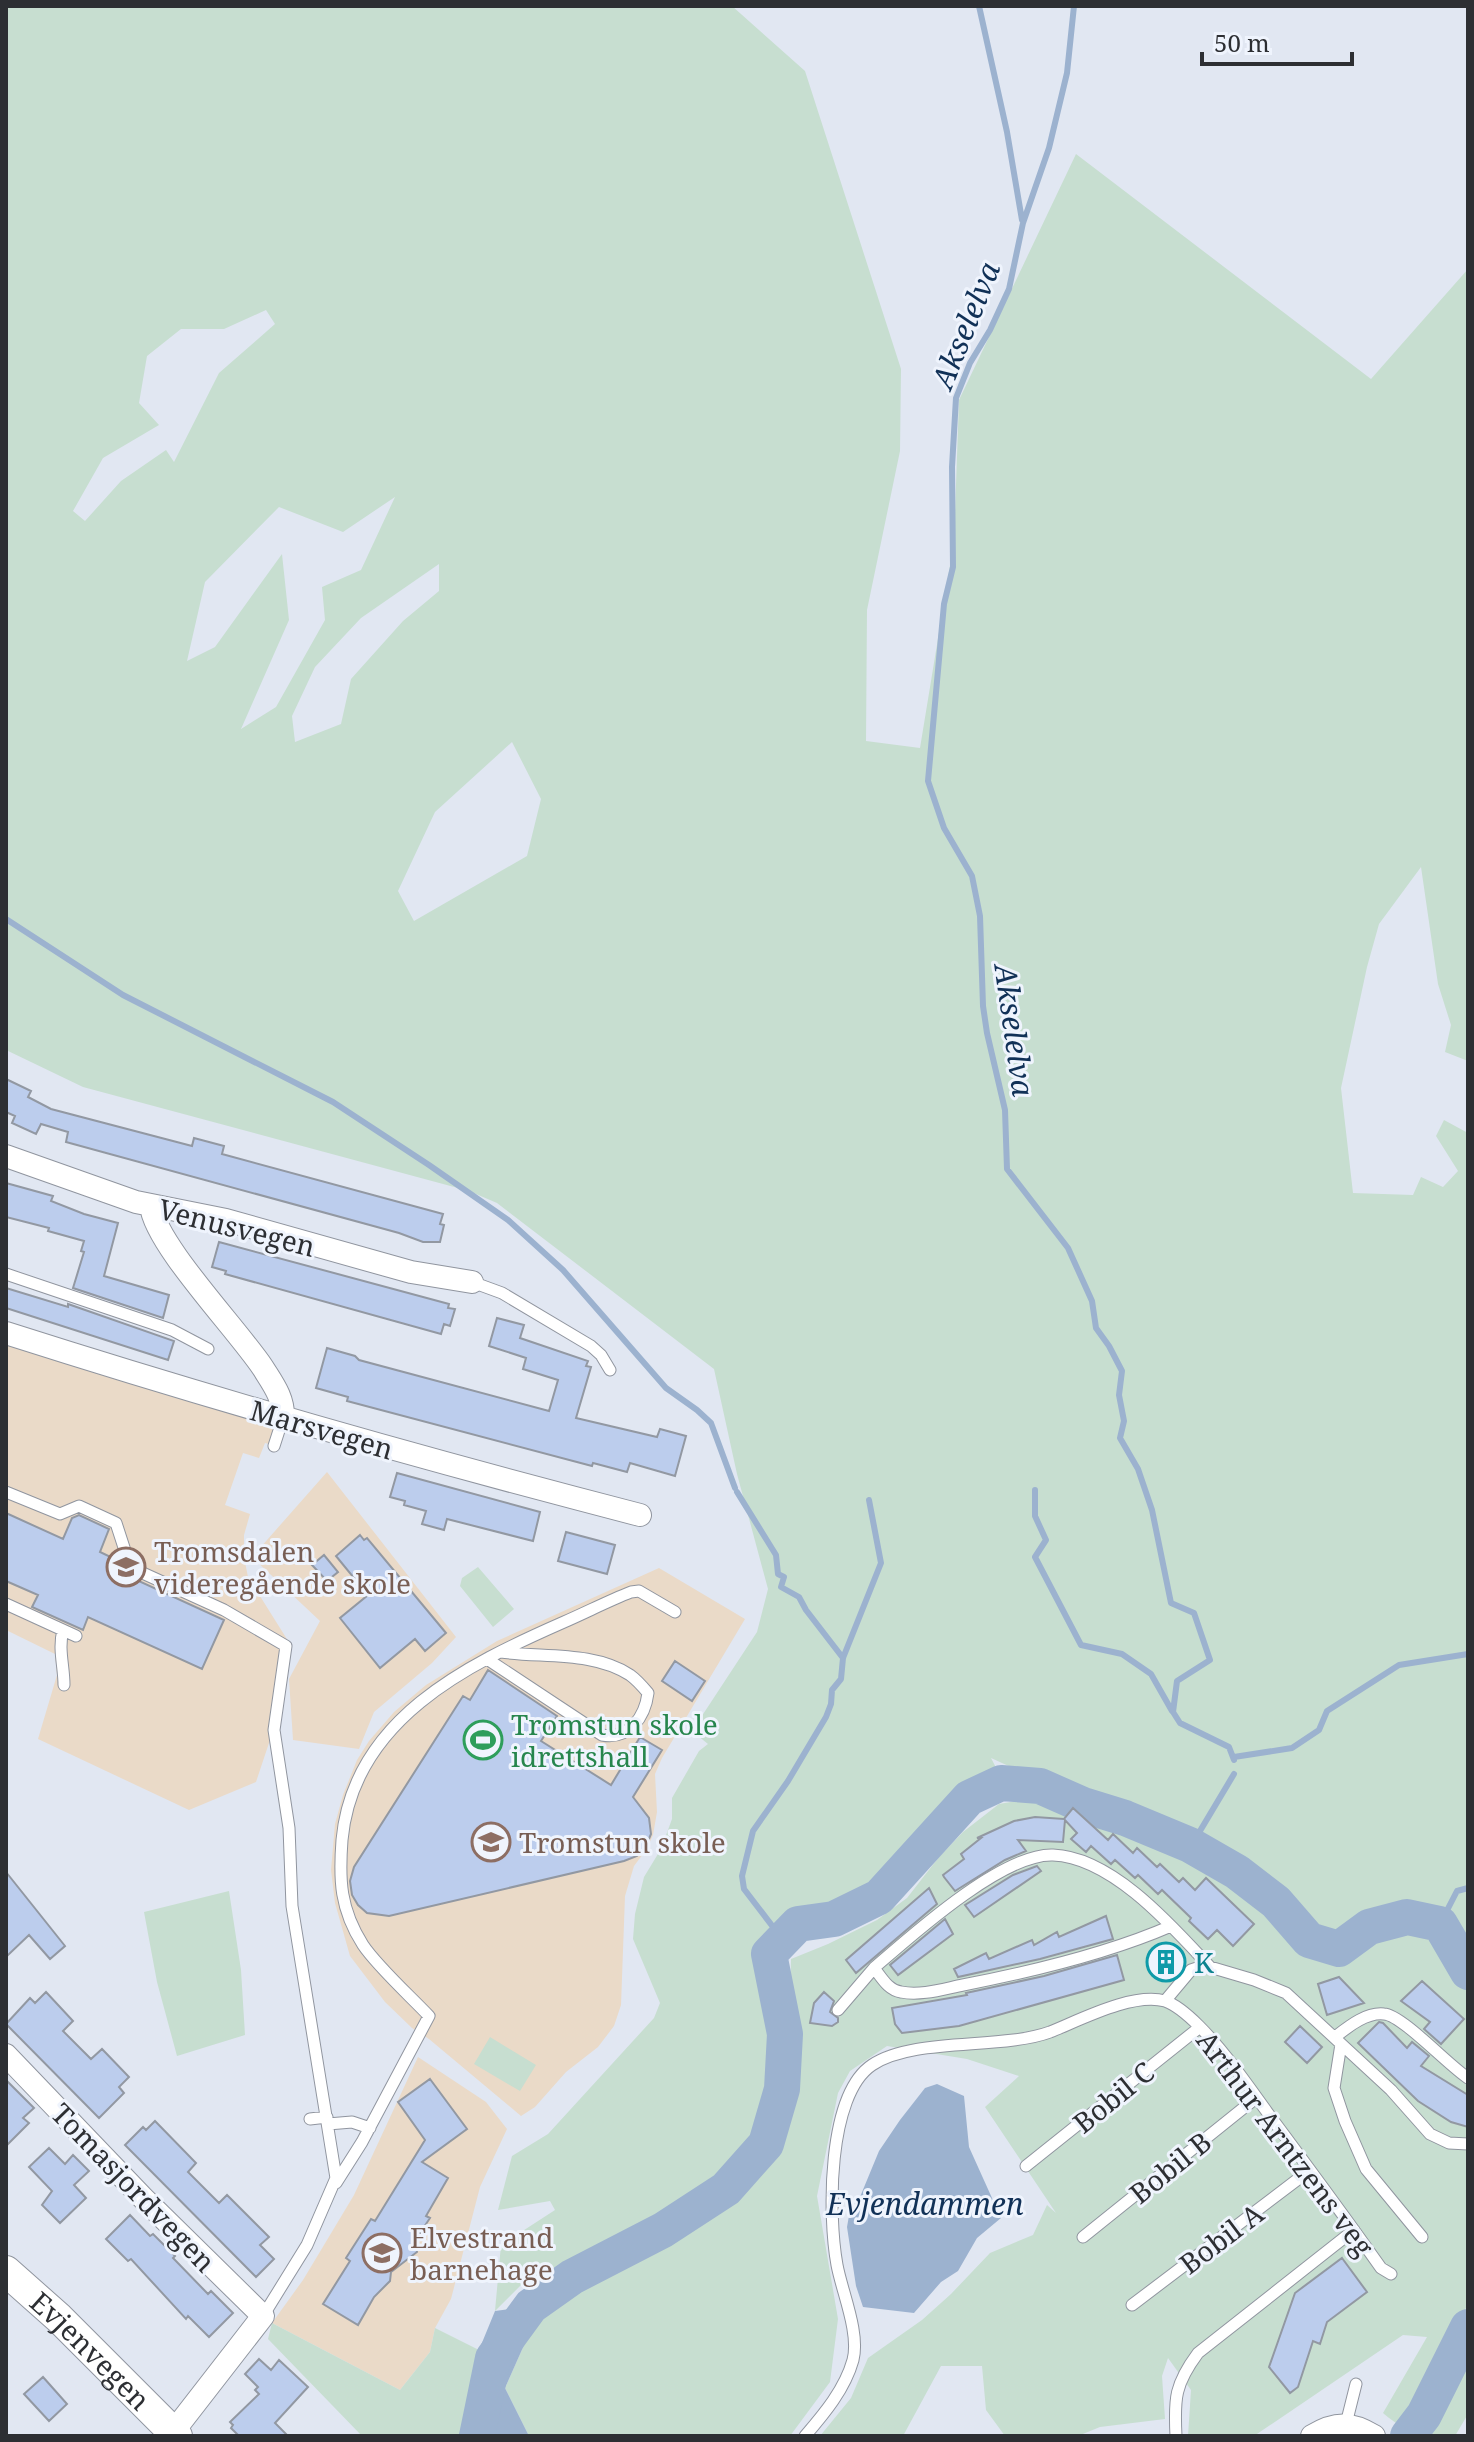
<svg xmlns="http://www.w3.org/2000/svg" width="1474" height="2442" font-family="'Noto Serif',serif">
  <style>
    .education { fill: #eadac8 }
    .green { fill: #c7ded0; fill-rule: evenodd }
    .water { fill: #9cb2cf }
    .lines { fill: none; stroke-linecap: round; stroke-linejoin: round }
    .stream { stroke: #9cb2cf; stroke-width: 6 }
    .river { stroke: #9cb2cf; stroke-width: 36 }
    .building { fill: #bccded; stroke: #9298a2; stroke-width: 2 }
    .lane-casing { stroke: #90959f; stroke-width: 13 }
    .street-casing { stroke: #90959f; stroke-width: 24 }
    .secondary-casing { stroke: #90959f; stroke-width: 32 }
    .lane { stroke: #fff; stroke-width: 11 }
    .street { stroke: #fff; stroke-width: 22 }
    .secondary { stroke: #fff; stroke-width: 30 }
    .labels { text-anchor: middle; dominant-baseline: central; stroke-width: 6; stroke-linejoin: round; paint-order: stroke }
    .street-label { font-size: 28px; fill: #2d2f33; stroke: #eff4fd }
    .education-label { font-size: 28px; fill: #785e54; stroke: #eff4fd; text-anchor: start }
    .leisure-label { font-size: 28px; fill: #27864d; stroke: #eff4fd; text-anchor: start }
    .culture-label { font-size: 28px; fill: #0d838f; stroke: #eff4fd; text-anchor: start }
    .water-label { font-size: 30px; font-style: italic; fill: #113157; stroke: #eff4fd }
  </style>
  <rect width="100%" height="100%" fill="#e1e7f2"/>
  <!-- education -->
  <path class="education" d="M6 1339 277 1425 276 1446 265 1443 259 1458 243 1453 225 1505 250 1514 244 1535V1557L248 1577 290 1644 274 1728 256 1782 189 1810 38 1739 57 1675 55 1654 6 1630Z
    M327 1472 456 1637 432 1663 374 1712 359 1749 293 1740 289 1679 320 1621 252 1557Z
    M659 1568 745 1619 662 1758 655 1774 657 1812 653 1835 646 1850 634 1866 625 1896 621 2005 614 2026 598 2047 566 2072 535 2107 521 2116 429 2039 412 2028 385 2002 350 1956 335 1903 331 1870 335 1824 343 1795 357 1760 369 1741 394 1712 426 1685 497 1641Z
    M418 2057 486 2102 507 2129 480 2187 451 2299 435 2328 430 2352 400 2390 272 2323 303 2280 354 2195Z"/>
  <!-- green -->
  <path class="green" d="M6 6H732L805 71 901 369 900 451 867 610 866 741 920 748 954 541 959 400 1076 154 1371 379 1468 269V1061L1445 1052 1451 1025 1438 984 1421 867 1379 924 1367 967 1341 1088 1353 1193 1413 1195 1421 1177 1443 1187 1458 1171 1436 1136 1444 1120 1468 1133V2303L1462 2317 1468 2322V2414L1455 2436C1421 2436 1409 2435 1383 2413L1427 2337 1403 2335 1254 2436H1188L1191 2390 1168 2358 1162 2376 1165 2419 1100 2427 1078 2436H1005L986 2410 982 2366H941L903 2436H820L851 2398 868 2358 922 2320 951 2294 990 2253 1033 2235 1047 2205 1056 2213 985 2107 1019 2076 967 2059 887 2046 850 2071 838 2093 817 2196 838 2319 830 2382 790 2436H529L505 2388 540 2309 709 2208 769 2146 789 2059 791 1959 828 1944 877 1920 907 1898 939 1857 963 1832 999 1804 1022 1800H1050L1192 1856 1275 1920 1289 1896 1211 1840 1124 1810 1084 1789 1041 1773 1013 1768 991 1758 1003 1781 968 1796 878 1895 833 1918 797 1923 765 1953 781 2033 777 2088 764 2141 724 2185 663 2227 571 2274 524 2282 495 2311 501 2245 555 2210 550 2201 498 2210 512 2156 548 2134 654 2018 660 2003 633 1939 635 1914 644 1877 661 1849 672 1819V1798L699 1751 708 1744 692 1731 757 1632 768 1589 737 1474 714 1369 497 1203 469 1191 83 1087 6 1050ZM266 310 275 324 219 373 174 462 166 450 121 481 85 521 73 511 103 458 159 425 139 403 147 356 181 329H224ZM395 497 361 570 322 587 325 620 276 707 241 729 289 620 282 554 215 647 187 661 205 582 279 507 343 532ZM439 564V591L403 621 351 679 341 724 295 742 292 716 315 667 361 618ZM512 742 541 799 527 856 414 921 398 891 435 812Z
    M478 1567 514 1609 493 1627 460 1586 462 1578Z
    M229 1891 241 1970 245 2035 177 2056 157 1982 144 1912Z
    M490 2037 536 2065 520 2091 474 2064Z
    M272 2323 400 2390 430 2352 435 2328 479 2350 459 2436H362L268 2339Z"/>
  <!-- water -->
  <path class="water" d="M937 2084 964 2096 969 2147 1001 2218 977 2238 958 2271 941 2282 914 2313 863 2307 856 2286 847 2227 850 2210 860 2197 879 2151 900 2120 925 2088Z
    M531 2306 540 2309 505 2388 529 2436H459L479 2350 495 2311Z"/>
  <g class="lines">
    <!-- stream -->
    <path class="stream" d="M979 6 1007 132 1022 220
      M1074 6 1067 73 1049 148 1023 223 1009 289 990 330 970 363 956 398 952 467 953 567 944 604 928 781 944 828 972 876 980 916 983 1006 987 1033 1005 1110 1007 1169 1068 1248 1092 1301 1096 1328 1109 1346 1122 1371 1119 1395 1124 1421 1120 1438 1138 1469 1152 1510 1171 1603 1194 1613 1210 1660 1177 1681 1173 1712 1180 1723 1229 1747 1234 1760
      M6 919 123 995 333 1102 429 1165 508 1220 563 1270 666 1388 697 1410 711 1423 735 1488
      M1035 1490V1516L1046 1540 1035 1557 1081 1645 1122 1654 1151 1674 1172 1711
      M737 1492 776 1555 778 1574 784 1577 781 1587 799 1597 806 1610 843 1658
      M1234 1757 1292 1748 1319 1730 1327 1711 1399 1665 1468 1654
      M1185 1843 1197 1836 1234 1774
      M1440 1924 1457 1891 1468 1888
      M783 1940 744 1889 742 1876 753 1831 788 1781 826 1717 831 1704 832 1690 841 1679 843 1658 881 1563 869 1500"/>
    <!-- river -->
    <path class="river" d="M477 2436 493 2358 531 2306 572 2277 663 2230 726 2189 766 2144 782 2089 785 2034 769 1954 798 1924 834 1919 879 1897 969 1798 1001 1783 1040 1786 1083 1805 1125 1818 1190 1845 1237 1872 1276 1902 1309 1940 1339 1949 1369 1927 1407 1917 1440 1924 1468 1972
      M1408 2436 1424 2415 1468 2327"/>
  </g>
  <!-- building -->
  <path class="building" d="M6 1079 31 1091 28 1097 51 1109 192 1146 194 1138 224 1146 222 1154 443 1214 440 1224 444 1225 440 1242H423L399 1233 66 1142 68 1132 41 1124 36 1134 12 1123 15 1116 6 1112Z
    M6 1183 53 1196 51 1201 84 1214 118 1223 104 1276 169 1295 163 1318 73 1288 84 1252 81 1251 84 1241 48 1231 49 1228 6 1217Z
    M219 1242 449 1304 448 1308 455 1309 450 1326 444 1324 441 1334 225 1274 226 1271 212 1267Z
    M6 1288 68 1307V1304L174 1341 168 1360 6 1308Z
    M497 1318 524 1325 520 1338 588 1361 586 1366 591 1367 576 1418 657 1437 660 1429 686 1436 675 1476 630 1463 627 1472 593 1463 592 1466 347 1401 348 1397 316 1388 327 1348 355 1356 359 1360 549 1411 558 1380 523 1369 526 1358 489 1346Z
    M397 1473 540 1512 533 1541 447 1519 444 1530 422 1524 426 1511 404 1505 405 1501 390 1497Z
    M6 1513 63 1539 72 1518 79 1515 109 1529 100 1552 119 1561 121 1566 119 1572 224 1620 202 1669 88 1617 83 1630 32 1607 38 1595 6 1581Z
    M566 1532 615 1545 607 1574 558 1561Z
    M360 1535 364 1540 367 1538 446 1633 425 1651 415 1639 380 1668 340 1618 368 1595 336 1556Z
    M324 1555 338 1572 327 1581 312 1565Z
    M675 1661 705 1681 692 1701 662 1681Z
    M488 1670 557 1716 541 1741 611 1785 640 1737 662 1750 633 1797 649 1818 651 1834 646 1846 637 1856 624 1861 389 1916 367 1913 358 1905 352 1895 350 1881 354 1867 463 1696 470 1700Z
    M1073 1808 1108 1840 1113 1834 1133 1853 1137 1848 1157 1867 1160 1864 1179 1882 1183 1878 1195 1890 1206 1878 1254 1924 1233 1946 1217 1930 1208 1939 1189 1921 1191 1918 1162 1890 1158 1894 1138 1875 1135 1878 1115 1860 1111 1864 1091 1846 1086 1852 1071 1839 1077 1833 1065 1820 1063 1842 1018 1840 1026 1851 1005 1860 955 1891 944 1877 943 1875 964 1859 961 1854 981 1838H977L1014 1821 1035 1817 1064 1819Z
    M1037 1866 1041 1871 974 1917 965 1905 1013 1875Z
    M6 1872 65 1946 50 1959 29 1935 6 1957Z
    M929 1888 937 1904 856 1973 846 1960Z
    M1106 1916 1113 1939 1040 1959 958 1977 954 1969 986 1953 989 1959 1032 1940 1034 1945 1057 1932 1059 1937Z
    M945 1919 953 1934 898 1975 890 1965Z
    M1165 1948 1181 1962 1168 1977 1152 1962Z
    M1117 1955 1124 1980 959 2026 902 2033 895 2024 892 2008 967 1995 966 1993 1044 1976Z
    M1339 1977 1364 2003 1327 2015 1318 1984Z
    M1422 1981 1464 2019 1441 2044 1424 2029 1430 2022 1401 2001Z
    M46 1992 73 2021 63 2031 91 2059 102 2049 129 2077 119 2087 124 2093 99 2118 6 2024 30 1998 35 2003Z
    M824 1992 834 2001 830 2012 838 2018V2022L832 2026 810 2023 814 2003Z
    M1379 2022 1383 2023 1407 2048 1412 2042 1429 2056 1421 2066 1468 2095V2127L1451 2122 1418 2101 1358 2043Z
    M1300 2026 1322 2047 1307 2063 1285 2042Z
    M430 2079 467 2129 422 2162 448 2178 426 2216 430 2218 414 2242 417 2252 391 2272 390 2281 374 2297 358 2325 323 2304 350 2261 346 2258 371 2219 375 2221 425 2140 398 2102Z
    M6 2080 34 2108 23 2118 29 2123 6 2146Z
    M155 2121 196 2163 188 2172 219 2203 227 2195 269 2237 260 2245 274 2259 256 2277 125 2145 143 2127 146 2130Z
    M49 2148 65 2164 73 2155 89 2171 74 2185 86 2198 60 2223 42 2205 52 2191 29 2167Z
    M130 2215 150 2236 153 2234 175 2256 173 2258 208 2294 211 2291 233 2313 209 2337 188 2316 186 2319 131 2259 128 2261 106 2239Z
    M1342 2258 1367 2292 1327 2322 1320 2344 1313 2341 1298 2387 1290 2393 1269 2367 1295 2293Z
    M259 2359 271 2370 279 2360 308 2387 275 2423 288 2436H239L231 2428 233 2425 230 2422 259 2394 255 2390 258 2387 245 2374Z
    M43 2377 67 2404 49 2421 24 2394Z"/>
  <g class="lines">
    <!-- lane casing -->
    <g class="lane-casing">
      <path id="lane" d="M6 1274 172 1330 208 1349
        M472 1282 502 1293 591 1346 601 1355 610 1370
        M274 1446 283 1418
        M6 1492 60 1514 79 1506 116 1523 129 1563 136 1570 224 1610 286 1646 274 1730 289 1828 292 1906 336 2178 307 2245 263 2316
        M6 1604 76 1636
        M63 1630C58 1649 64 1666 64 1685
        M487 1659 602 1735C629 1740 645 1717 648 1693 643 1687 637 1680 630 1675 593 1651 543 1658 501 1652
        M1171 1926C1109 1953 1030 1972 963 1985 943 1989 921 1996 901 1992 888 1990 882 1978 874 1968 912 1935 1003 1853 1053 1855 1112 1857 1173 1927 1210 1967
        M1165 2001 1191 1970 1200 1967H1210L1254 1980 1286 1993 1391 2090 1430 2134 1449 2143 1468 2144
        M838 2010 874 1968
        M1335 2037C1348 2027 1366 2012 1384 2014 1402 2015 1449 2066 1468 2078
        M1341 2044 1334 2088 1345 2121 1366 2169 1422 2237
        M310 2119 327 2117
        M328 2124 352 2122 370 2128
        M1026 2166 1200 2027
        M336 2183 362 2142 429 2016C410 1996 377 1966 363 1945 340 1909 339 1880 342 1840 353 1720 466 1665 564 1622 587 1612 608 1601 631 1592L639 1591 675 1612
        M1083 2237 1256 2098
        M1132 2305 1310 2170
        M1346 2424 1356 2384
        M805 2436C824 2414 845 2389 853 2360 860 2333 842 2292 837 2265 828 2216 827 2095 872 2065 914 2037 1001 2050 1050 2032 1080 2020 1133 1992 1165 2001 1177 2005 1190 2017 1199 2026 1226 2053 1248 2086 1270 2116 1308 2167 1345 2217 1381 2268L1391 2274
        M1176 2436C1174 2398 1175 2384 1198 2353L1354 2230"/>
    </g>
    <!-- street casing -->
    <g class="street-casing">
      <path id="street" d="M6 1156 136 1202 226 1220 411 1272 472 1282
        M151 1206C155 1244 238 1330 263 1368 273 1384 284 1398 283 1418
        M6 1333C216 1400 427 1460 640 1515
        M6 2055 143 2198 263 2316 173 2432
        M1312 2436C1335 2422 1351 2422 1374 2436"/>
    </g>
    <!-- secondary casing -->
    <g class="secondary-casing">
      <g id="secondary">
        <path id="s1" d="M6 2271 59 2318 177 2436"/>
      </g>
    </g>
    <!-- lane -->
    <use href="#lane" class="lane"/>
    <!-- street -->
    <use href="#street" class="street"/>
    <!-- secondary -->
    <use href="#secondary" class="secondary"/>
  </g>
  <!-- icons -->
  <defs>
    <g id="school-ring" transform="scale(2)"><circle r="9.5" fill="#eff4fd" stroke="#8d6e63" stroke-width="1.5"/><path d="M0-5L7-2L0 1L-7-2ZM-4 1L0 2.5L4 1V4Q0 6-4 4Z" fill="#8d6e63"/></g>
    <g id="stadium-ring" transform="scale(2)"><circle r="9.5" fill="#eff4fd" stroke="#2e9e5b" stroke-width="1.5"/><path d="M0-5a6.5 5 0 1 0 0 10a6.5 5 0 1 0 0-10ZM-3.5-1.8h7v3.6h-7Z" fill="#2e9e5b"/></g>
    <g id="building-ring" transform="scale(2)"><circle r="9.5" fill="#eff4fd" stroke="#0f9aa8" stroke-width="1.5"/><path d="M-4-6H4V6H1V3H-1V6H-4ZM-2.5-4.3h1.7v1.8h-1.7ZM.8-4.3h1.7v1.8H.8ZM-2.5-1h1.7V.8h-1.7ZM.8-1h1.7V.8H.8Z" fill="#0f9aa8"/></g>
  </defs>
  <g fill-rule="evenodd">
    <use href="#school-ring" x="126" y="1567"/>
    <use href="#stadium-ring" x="483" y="1740"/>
    <use href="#school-ring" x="491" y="1842"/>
    <use href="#building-ring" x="1166" y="1962"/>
    <use href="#school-ring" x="382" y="2253"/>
  </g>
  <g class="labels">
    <!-- street labels -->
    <g class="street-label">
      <text transform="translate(237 1227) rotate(14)">Venusvegen</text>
      <text transform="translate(322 1429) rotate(16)">Marsvegen</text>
      <text transform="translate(1113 2097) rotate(-39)">Bobil C</text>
      <text transform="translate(1286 2143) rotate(53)">Arthur Arntzens veg</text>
      <text transform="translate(1170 2167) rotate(-39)">Bobil B</text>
      <text transform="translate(134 2187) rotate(46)">Tomasjordvegen</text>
      <text transform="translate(1221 2238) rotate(-37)">Bobil A</text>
      <text stroke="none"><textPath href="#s1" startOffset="116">Evjenvegen</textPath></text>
    </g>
    <!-- education labels -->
    <g class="education-label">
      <text x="154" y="1551">Tromsdalen<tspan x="154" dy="32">videregående skole</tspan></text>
      <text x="519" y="1842">Tromstun skole</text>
      <text x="410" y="2237">Elvestrand<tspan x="410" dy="32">barnehage</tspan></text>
    </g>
    <!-- leisure labels -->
    <g class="leisure-label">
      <text x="511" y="1724">Tromstun skole<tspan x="511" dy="32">idrettshall</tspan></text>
    </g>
    <!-- culture labels -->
    <g class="culture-label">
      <text x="1194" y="1962">K</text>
    </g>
    <!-- water labels -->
    <g class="water-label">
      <text transform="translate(965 325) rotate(-68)">Akselelva</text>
      <text transform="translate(1015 1030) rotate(82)">Akselelva</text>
      <text x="925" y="2203">Evjendammen</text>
    </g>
  </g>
  <!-- border -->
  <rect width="1474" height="2442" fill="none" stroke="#2d2f33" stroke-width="16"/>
  <!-- scale -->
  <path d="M1202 52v12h150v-12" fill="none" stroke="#2d2f33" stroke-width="4"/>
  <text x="1214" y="52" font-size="24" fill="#2d2f33" stroke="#eff4fd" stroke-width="6" paint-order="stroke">50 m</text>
</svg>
